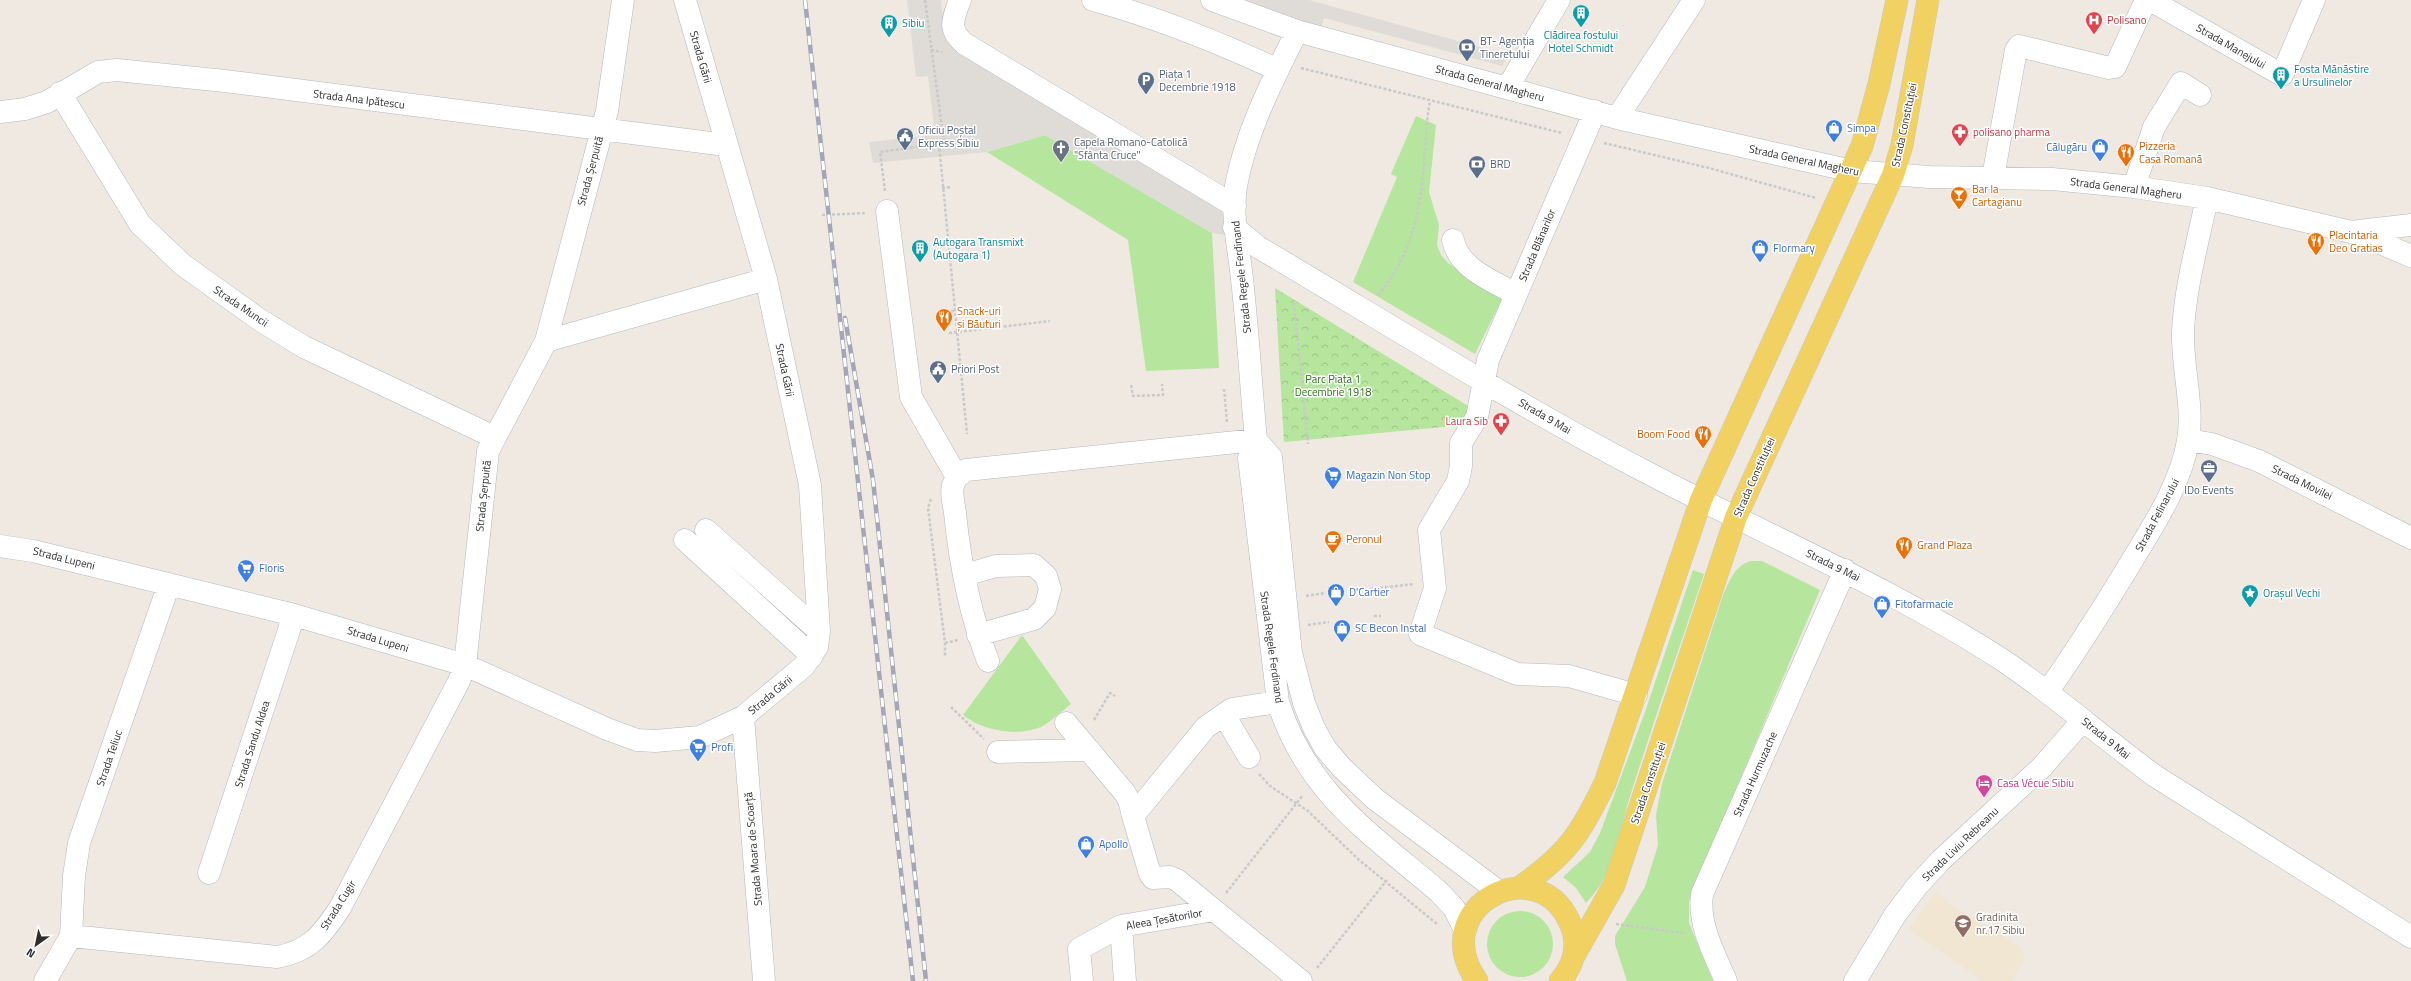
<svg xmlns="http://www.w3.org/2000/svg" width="2411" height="981" font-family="'Titillium Web',sans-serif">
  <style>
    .education { fill: #f0e6d1 }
    .grass { fill: #b6e59e }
    .forest { fill: url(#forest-crowns) }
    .plaza { fill: #dfdcd8 }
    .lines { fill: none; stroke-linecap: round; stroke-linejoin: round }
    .minor-casing { stroke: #b4b7c1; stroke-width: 23 }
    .major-casing { stroke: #c9c9c9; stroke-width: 23 }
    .path { stroke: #c9c9c9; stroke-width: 2.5; stroke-dasharray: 3 2; stroke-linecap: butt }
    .minor { stroke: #fff; stroke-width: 22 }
    .major { stroke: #f2d163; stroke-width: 22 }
    .rail-casing { stroke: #a3a6b8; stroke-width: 4.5 }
    .rail { stroke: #fff; stroke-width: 3; stroke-dasharray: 9; stroke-linecap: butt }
    .labels { text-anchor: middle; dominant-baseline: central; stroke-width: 3; stroke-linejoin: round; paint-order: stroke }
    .health-label { font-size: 11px; fill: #be3a42; stroke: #fff; text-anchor: start }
    .culture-label { font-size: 11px; fill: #0d838f; stroke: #fff; text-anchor: start }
    .service-label { font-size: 11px; fill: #4e5e75; stroke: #fff; text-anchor: start }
    .street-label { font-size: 11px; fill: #2e2e2e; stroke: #fff }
    .shop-label { font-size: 11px; fill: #366cbe; stroke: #fff; text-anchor: start }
    .worship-label { font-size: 11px; fill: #5b616d; stroke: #fff; text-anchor: start }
    .food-label { font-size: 11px; fill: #c56008; stroke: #fff; text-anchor: start }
    .park-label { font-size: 11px; fill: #2c6e1b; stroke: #fff }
    .hotel-label { font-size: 11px; fill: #b23c85; stroke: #fff; text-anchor: start }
    .education-label { font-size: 11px; fill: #785e54; stroke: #fff; text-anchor: start }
  </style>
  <defs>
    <pattern id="forest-crowns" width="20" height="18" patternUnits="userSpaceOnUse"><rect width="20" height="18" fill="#b6e59e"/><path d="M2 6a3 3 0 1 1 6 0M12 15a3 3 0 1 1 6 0" fill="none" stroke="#9dc588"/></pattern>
  </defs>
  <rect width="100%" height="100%" fill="#efe9e1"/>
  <!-- education -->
  <path class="education" d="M1935 892 1962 912 2019 946 2025 959 2011 981H1983L1909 930Z"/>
  <!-- grass -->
  <path class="grass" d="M1416 116 1436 125 1429 192 1439 225 1437 245 1441 255 1448 263 1503 297 1475 354 1353 282 1397 177 1391 174Z
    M1045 135 1212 233 1219 368 1146 371 1128 240 987 152Z
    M1751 561H1762L1820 590 1689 901V923L1713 981H1627L1615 944V936L1645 887 1658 845 1656 815 1662 784 1723 595C1730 580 1735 565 1751 561Z
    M1693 570 1704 574C1680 646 1655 717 1632 790 1619 829 1617 872 1586 903L1576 888 1563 877 1590 852 1600 833 1645 712Z
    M1022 635 1071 704C1062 711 1051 722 1041 727 1018 737 983 731 963 715Z
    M1487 944a33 33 0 1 1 66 0a33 33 0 1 1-66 0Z"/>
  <!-- forest -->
  <path class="forest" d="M1275 288 1473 409 1465 425 1284 442Z"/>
  <!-- plaza -->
  <path class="plaza" d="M907 0H941L944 33 1222 205 1226 235 1212 233 1045 135 987 152 873 163 869 142 935 135 928 76 916 77Z
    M1229 0H1309L1509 55 1502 66 1324 18 1321 28Z"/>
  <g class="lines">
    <!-- minor casing -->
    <g class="minor-casing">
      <path id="minor" d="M960 0C953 19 947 29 965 44L1235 206
        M1093 0C1158 18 1218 42 1278 70
        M1212 0 1297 31 1617 118 1852 171 1929 177 2052 179 2134 187 2207 198 2351 232 2411 225
        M2150 0 2282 75 2314 0
        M1297 31C1273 80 1246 131 1236 186 1231 218 1239 248 1242 279 1248 333 1251 386 1256 440L1249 458 1278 702C1307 793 1370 833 1439 892L1454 908 1465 930
        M1508 87 1559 0
        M60 93 140 224 183 265 260 320 304 347 494 437
        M1595 111 1488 360 1477 417 1461 443V466L1458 481 1429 530 1435 588 1420 634 1517 674 1569 676 1636 695
        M0 112 25 109 47 102 98 72 117 70 225 81 726 145
        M1617 118 1694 0
        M1993 177 2016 50 2019 46 2109 68 2115 67 2146 0
        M2134 187 2154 127 2181 83 2200 95
        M887 211 911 397 957 477
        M1234 227 1258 247C1387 323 1515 404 1648 473 1766 535 1889 587 2001 659 2055 695 2103 738 2155 776L2411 937
        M2356 233 2411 256
        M1453 240C1459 269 1493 281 1516 294
        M546 341 766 279
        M1256 440 1271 457 1291 653 1304 703 1314 728 1325 748 1342 768 1375 799 1498 891
        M2188 440 2212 444 2259 461 2411 538
        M706 530 819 631
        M685 540 812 656
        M0 546 33 551 294 615 465 665 607 729 637 740 655 741 700 737 743 717 804 666 817 647 819 631 810 485 766 279 685 0
        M965 575 996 566 1034 565 1046 576 1050 589 1045 608 1034 619 978 635
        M988 661C970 614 960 563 955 513 954 504 950 491 954 483 956 477 962 473 966 470L1256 440
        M2048 691C2076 651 2102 610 2127 569 2151 529 2180 487 2188 441 2194 406 2182 368 2183 332 2185 287 2198 242 2207 198
        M1278 702 1232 709 1206 727 1133 816 1150 874 1153 878 1170 877 1177 880 1301 981
        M1224 715 1249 757
        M743 717 764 981
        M1066 723 1124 792 1129 800 1133 816
        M998 752 1089 750
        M209 873 294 615
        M71 936 74 876 79 843 169 584
        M45 981 71 936 277 957C310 951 322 935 340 908L459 681 465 665 488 451 546 341 607 111 623 0
        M1082 981 1079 949 1121 926
        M1125 981 1121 926 1214 910
        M1726 981C1714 953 1698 925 1702 894L1845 570
        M1855 981 1895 915 1917 886 1941 860 2042 767 2083 720"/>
    </g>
    <!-- major casing -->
    <g class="major-casing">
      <path id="major" d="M1520 887C1567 854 1580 835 1605 783L1701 500 1862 146 1879 84 1897 0
        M1575 954 1614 885 1736 517 1893 175 1902 145 1928 0
        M1477 981C1424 906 1542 845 1572 928 1579 947 1573 966 1560 981"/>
    </g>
    <!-- path -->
    <path class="path" d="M931 50 942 52
      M1301 68 1562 133
      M1604 143 1709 168 1816 198
      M939 144 967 434
      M942 188 952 187
      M885 191 880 152 944 143 925 0
      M822 215 867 213
      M1378 295C1405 265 1418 222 1422 183 1426 155 1425 127 1430 101
      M1294 303 1308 444
      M946 312 954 311
      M949 333 1050 321
      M1131 385 1133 396 1163 395 1162 384
      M1224 389 1227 422
      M931 499 928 508 945 643V657
      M1370 589 1414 584
      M1306 596 1326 593
      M1374 616H1381
      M1308 625 1329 622
      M945 643 958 640
      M951 707 984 739
      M1094 720 1110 693 1115 696
      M1259 774 1270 786 1308 811 1358 859 1437 924
      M1226 893 1303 795
      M1616 924 1685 933
      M1317 968 1387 880"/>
    <!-- minor -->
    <use href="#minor" class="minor"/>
    <!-- major -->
    <use href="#major" class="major"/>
    <!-- rail casing -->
    <g class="rail-casing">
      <path id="rail" d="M805 0 913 981
        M845 318 873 480 926 981"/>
    </g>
    <!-- rail -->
    <use href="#rail" class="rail"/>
  </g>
  <!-- icons -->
  <defs>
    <g id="building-pin" transform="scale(0.9)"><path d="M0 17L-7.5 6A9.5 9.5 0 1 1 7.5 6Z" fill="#0f9aa8" stroke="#fff"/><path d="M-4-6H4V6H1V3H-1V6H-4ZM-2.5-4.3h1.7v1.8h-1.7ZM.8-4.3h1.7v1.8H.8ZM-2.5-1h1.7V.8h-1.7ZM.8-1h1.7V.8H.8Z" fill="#fff"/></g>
    <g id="hospital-pin" transform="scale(0.9)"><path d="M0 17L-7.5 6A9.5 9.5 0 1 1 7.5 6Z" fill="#e0444e" stroke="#fff"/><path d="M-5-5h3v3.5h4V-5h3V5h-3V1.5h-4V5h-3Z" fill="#fff"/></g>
    <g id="bank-pin" transform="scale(0.9)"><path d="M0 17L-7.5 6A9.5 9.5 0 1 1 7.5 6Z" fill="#5c6f8a" stroke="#fff"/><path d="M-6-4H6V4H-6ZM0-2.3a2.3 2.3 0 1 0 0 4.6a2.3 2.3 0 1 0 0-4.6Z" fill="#fff"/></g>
    <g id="parking-pin" transform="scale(0.9)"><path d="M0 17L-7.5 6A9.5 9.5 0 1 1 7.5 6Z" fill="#5c6f8a" stroke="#fff"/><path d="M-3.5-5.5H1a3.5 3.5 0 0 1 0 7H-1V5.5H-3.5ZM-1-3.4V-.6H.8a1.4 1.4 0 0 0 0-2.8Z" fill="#fff"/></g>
    <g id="shop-pin" transform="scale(0.9)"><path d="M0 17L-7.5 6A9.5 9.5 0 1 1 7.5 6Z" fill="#3f7fe0" stroke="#fff"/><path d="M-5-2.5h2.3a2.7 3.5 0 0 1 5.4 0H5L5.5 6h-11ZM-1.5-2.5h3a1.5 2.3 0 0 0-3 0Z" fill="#fff"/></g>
    <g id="pharmacy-pin" transform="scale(0.9)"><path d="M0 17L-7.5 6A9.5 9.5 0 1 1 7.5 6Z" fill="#e0444e" stroke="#fff"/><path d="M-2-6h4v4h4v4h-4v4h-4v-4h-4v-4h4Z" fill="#fff"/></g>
    <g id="civic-pin" transform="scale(0.9)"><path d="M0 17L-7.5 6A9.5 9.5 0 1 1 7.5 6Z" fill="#5c6f8a" stroke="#fff"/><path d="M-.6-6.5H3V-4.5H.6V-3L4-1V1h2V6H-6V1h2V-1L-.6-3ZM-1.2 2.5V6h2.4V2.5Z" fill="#fff"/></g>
    <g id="church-pin" transform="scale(0.9)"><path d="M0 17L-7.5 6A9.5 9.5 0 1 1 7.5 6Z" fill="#6b7280" stroke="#fff"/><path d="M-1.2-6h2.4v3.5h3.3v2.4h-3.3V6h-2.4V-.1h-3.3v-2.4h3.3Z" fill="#fff"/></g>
    <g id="restaurant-pin" transform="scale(0.9)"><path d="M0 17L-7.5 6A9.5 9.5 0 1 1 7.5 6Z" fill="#e8710a" stroke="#fff"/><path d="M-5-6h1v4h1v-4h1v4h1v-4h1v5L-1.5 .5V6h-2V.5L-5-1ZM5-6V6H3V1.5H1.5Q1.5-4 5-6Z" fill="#fff"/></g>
    <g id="bar-pin" transform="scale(0.9)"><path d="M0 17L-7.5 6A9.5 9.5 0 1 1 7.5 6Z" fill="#e8710a" stroke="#fff"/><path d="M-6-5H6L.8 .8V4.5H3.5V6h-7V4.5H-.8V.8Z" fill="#fff"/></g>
    <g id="office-pin" transform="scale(0.9)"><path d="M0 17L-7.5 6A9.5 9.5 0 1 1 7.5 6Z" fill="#5c6f8a" stroke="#fff"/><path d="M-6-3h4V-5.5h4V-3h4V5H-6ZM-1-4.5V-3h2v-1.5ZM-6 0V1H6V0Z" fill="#fff"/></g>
    <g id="supermarket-pin" transform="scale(0.9)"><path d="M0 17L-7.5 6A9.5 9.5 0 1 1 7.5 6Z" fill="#3f7fe0" stroke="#fff"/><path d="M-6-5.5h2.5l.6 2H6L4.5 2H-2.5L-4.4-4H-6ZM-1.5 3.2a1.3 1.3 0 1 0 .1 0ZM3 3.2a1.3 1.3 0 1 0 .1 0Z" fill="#fff"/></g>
    <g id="cafe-pin" transform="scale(0.9)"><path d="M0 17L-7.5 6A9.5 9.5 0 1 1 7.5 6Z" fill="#e8710a" stroke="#fff"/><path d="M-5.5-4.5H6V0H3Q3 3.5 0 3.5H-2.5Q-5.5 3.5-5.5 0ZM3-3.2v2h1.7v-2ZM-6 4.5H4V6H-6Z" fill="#fff"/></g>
    <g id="sight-pin" transform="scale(0.9)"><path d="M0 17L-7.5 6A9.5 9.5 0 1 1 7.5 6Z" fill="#0f9aa8" stroke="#fff"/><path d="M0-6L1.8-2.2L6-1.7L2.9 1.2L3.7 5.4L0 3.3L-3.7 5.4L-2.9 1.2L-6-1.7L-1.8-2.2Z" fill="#fff"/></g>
    <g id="hotel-pin" transform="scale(0.9)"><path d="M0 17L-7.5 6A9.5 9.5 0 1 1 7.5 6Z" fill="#d1479c" stroke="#fff"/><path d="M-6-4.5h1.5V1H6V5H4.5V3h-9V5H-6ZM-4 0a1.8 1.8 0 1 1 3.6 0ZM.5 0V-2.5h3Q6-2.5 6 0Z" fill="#fff"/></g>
    <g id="school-pin" transform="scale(0.9)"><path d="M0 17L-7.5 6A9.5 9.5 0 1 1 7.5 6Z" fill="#8d6e63" stroke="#fff"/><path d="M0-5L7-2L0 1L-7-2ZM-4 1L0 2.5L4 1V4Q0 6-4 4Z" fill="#fff"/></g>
  </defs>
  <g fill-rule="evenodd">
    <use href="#building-pin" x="1581" y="13"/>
    <use href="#hospital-pin" x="2094" y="20"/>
    <use href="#building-pin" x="889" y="23"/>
    <use href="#bank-pin" x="1467" y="47"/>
    <use href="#building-pin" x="2281" y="75"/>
    <use href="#parking-pin" x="1146" y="80"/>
    <use href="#shop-pin" x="1834" y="128"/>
    <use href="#pharmacy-pin" x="1960" y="132"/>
    <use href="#civic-pin" x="905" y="136"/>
    <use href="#shop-pin" x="2100" y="147"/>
    <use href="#church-pin" x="1061" y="148"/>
    <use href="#restaurant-pin" x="2126" y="152"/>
    <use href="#bank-pin" x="1477" y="164"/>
    <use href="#bar-pin" x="1959" y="195"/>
    <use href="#restaurant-pin" x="2316" y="241"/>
    <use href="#building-pin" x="920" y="248"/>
    <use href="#shop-pin" x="1760" y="248"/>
    <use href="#restaurant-pin" x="944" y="317"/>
    <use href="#civic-pin" x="938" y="369"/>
    <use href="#pharmacy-pin" x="1501" y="421"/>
    <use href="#restaurant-pin" x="1703" y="434"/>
    <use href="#office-pin" x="2209" y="468"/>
    <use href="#supermarket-pin" x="1333" y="475"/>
    <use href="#cafe-pin" x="1333" y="539"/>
    <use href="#restaurant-pin" x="1904" y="545"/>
    <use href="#supermarket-pin" x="246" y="568"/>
    <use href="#shop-pin" x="1336" y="592"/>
    <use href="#sight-pin" x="2250" y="593"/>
    <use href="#shop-pin" x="1882" y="604"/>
    <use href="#shop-pin" x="1342" y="628"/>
    <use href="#supermarket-pin" x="698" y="747"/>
    <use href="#hotel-pin" x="1984" y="783"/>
    <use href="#shop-pin" x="1086" y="844"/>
    <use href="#school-pin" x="1963" y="923"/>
  </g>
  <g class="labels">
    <!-- health labels -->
    <g class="health-label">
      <text x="2107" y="20">Polisano</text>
      <text x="1973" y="132">polisano pharma</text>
      <text x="1488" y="421" text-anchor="end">Laura Sib</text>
    </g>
    <!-- culture labels -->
    <g class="culture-label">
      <text x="902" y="23">Sibiu</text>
      <text x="1581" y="35" text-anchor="middle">Clădirea fostului<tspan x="1581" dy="13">Hotel Schmidt</tspan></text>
      <text x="2294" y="69">Fosta Mănăstire<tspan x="2294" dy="13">a Ursulinelor</tspan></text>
      <text x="933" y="242">Autogara Transmixt<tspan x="933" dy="13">(Autogara 1)</tspan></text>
      <text x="2263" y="593">Orașul Vechi</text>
    </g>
    <!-- service labels -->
    <g class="service-label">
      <text x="1480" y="41">BT- Agenția<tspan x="1480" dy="13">Tineretului</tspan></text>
      <text x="1159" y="74">Piața 1<tspan x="1159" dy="13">Decembrie 1918</tspan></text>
      <text x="918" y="130">Oficiu Poștal<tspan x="918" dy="13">Express Sibiu</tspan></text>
      <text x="1490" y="164">BRD</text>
      <text x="951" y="369">Priori Post</text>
      <text x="2209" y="490" text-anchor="middle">IDo Events</text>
    </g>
    <!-- street labels -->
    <g class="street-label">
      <text transform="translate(2231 46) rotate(30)">Strada Manejului</text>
      <text transform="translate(701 57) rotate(74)">Strada Gării</text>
      <text transform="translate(1490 83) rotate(15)">Strada General Magheru</text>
      <text transform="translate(359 99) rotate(7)">Strada Ana Ipătescu</text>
      <text transform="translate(1904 125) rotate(-78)">Strada Constituției</text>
      <text transform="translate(1804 160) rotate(12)">Strada General Magheru</text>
      <text transform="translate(590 171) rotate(-75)">Strada Șerpuită</text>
      <text transform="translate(2126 188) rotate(7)">Strada General Magheru</text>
      <text transform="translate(1537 245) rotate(-67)">Strada Blănarilor</text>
      <text transform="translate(1241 277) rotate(-96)">Strada Regele Ferdinand</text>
      <text transform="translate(241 306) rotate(34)">Strada Muncii</text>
      <text transform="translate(785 370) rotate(78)">Strada Gării</text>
      <text transform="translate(1545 416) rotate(30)">Strada 9 Mai</text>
      <text transform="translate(1754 477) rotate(-66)">Strada Constituției</text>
      <text transform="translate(2302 482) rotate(26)">Strada Movilei</text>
      <text transform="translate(483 496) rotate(-84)">Strada Șerpuită</text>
      <text transform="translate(2157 515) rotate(-62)">Strada Felinarului</text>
      <text transform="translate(64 558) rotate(14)">Strada Lupeni</text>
      <text transform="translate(1833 565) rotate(26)">Strada 9 Mai</text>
      <text transform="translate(378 639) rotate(17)">Strada Lupeni</text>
      <text transform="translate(1272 647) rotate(82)">Strada Regele Ferdinand</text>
      <text transform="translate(770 695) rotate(-40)">Strada Gării</text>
      <text transform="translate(2106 738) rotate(39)">Strada 9 Mai</text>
      <text transform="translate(252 744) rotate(-72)">Strada Sandu Aldea</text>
      <text transform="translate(109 758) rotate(-71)">Strada Teliuc</text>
      <text transform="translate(1755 774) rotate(-66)">Strada Hurmuzache</text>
      <text transform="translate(1648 783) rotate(-71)">Strada Constituției</text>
      <text transform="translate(1960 844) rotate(-44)">Strada Liviu Rebreanu</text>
      <text transform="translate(753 849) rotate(-95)">Strada Moara de Scoarță</text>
      <text transform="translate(338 905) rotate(-58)">Strada Cugir</text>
      <text transform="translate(1164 919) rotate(-10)">Aleea Țesătorilor</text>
    </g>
    <!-- shop labels -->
    <g class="shop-label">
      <text x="1847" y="128">Simpa</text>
      <text x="2087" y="147" text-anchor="end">Călugăru</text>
      <text x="1773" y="248">Flormary</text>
      <text x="1346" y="475">Magazin Non Stop</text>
      <text x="259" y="568">Floris</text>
      <text x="1349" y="592">D'Cartier</text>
      <text x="1895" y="604">Fitofarmacie</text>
      <text x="1355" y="628">SC Becon Instal</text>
      <text x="711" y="747">Profi</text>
      <text x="1099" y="844">Apollo</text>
    </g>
    <!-- worship labels -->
    <g class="worship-label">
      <text x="1074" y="142">Capela Romano-Catolică<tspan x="1074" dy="13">"Sfânta Cruce"</tspan></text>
    </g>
    <!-- food labels -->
    <g class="food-label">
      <text x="2139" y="146">Pizzeria<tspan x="2139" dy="13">Casa Romană</tspan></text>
      <text x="1972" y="189">Bar la<tspan x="1972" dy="13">Cartagianu</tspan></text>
      <text x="2329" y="235">Placintaria<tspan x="2329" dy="13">Deo Gratias</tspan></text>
      <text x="957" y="311">Snack-uri<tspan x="957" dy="13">și Băuturi</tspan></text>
      <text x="1690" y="434" text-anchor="end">Boom Food</text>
      <text x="1346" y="539">Peronul</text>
      <text x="1917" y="545">Grand Plaza</text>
    </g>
    <!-- park labels -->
    <g class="park-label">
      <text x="1333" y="379">Parc Piața 1<tspan x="1333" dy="13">Decembrie 1918</tspan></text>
    </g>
    <!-- hotel labels -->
    <g class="hotel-label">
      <text x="1997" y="783">Casa Vécue Sibiu</text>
    </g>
    <!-- education labels -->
    <g class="education-label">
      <text x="1976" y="917">Gradinita<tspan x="1976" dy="13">nr.17 Sibiu</tspan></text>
    </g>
  </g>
  <!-- north arrow -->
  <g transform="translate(36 945) rotate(213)" stroke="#ffffff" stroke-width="3" paint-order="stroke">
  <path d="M0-3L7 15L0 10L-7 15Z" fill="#2e2e2e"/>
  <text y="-6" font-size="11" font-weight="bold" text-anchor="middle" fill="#2e2e2e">N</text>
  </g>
</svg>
